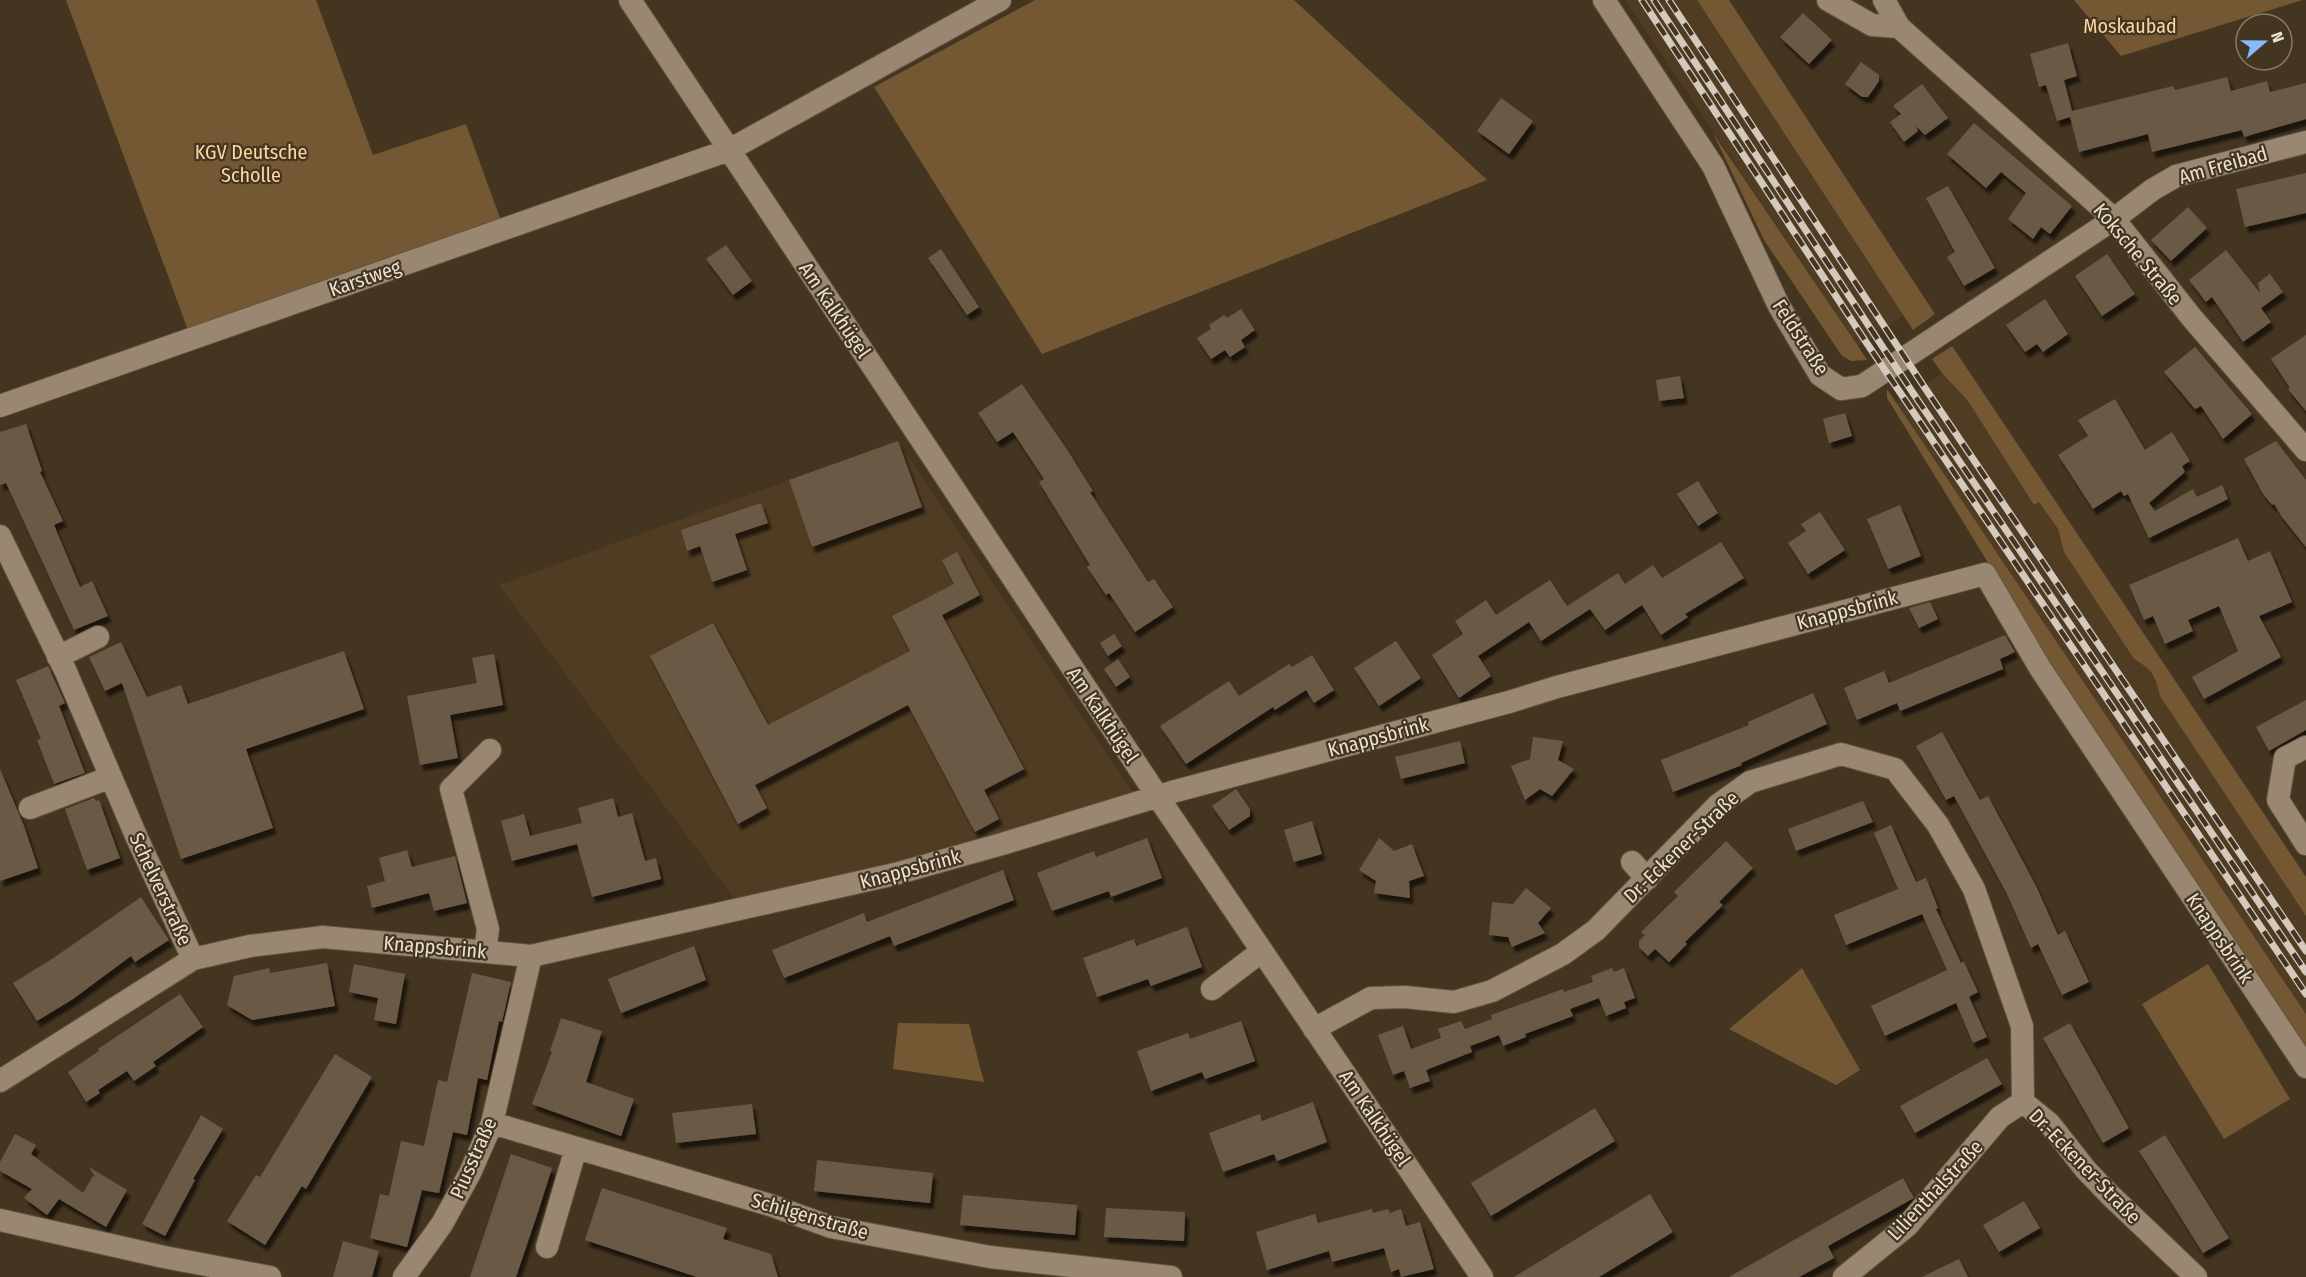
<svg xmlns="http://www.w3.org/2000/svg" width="2306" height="1277" font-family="'Fira Sans Condensed',sans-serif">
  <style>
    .built { fill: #4f3c22 }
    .green { fill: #735833 }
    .building { fill: #6b5a45; filter: url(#shadow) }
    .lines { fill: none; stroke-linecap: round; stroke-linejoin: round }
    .minor-casing { stroke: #605341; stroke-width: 24 }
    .minor { stroke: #998771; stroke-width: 22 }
    .rail-casing { stroke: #d3c9bc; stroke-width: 7 }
    .rail { stroke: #443521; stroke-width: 4.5; stroke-dasharray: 14; stroke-linecap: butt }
    .labels { text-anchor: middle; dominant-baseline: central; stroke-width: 4.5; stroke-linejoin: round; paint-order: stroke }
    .park-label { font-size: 20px; fill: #fdd5a0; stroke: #443521 }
    .street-label { font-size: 20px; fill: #eae1d5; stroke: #443521 }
  </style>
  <defs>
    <filter id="shadow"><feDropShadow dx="3.5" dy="6" stdDeviation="1.5" flood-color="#0009"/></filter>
  </defs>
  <rect width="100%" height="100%" fill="#443521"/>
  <!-- built -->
  <path class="built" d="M1625 0H1697L1904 316 1858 346Z
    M1942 373 1968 401 2034 504 2039 501 2058 529 2064 552 2134 659 2148 667 2155 677 2160 696 2306 916V1014L1896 404Z
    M898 441 1134 794 934 855 737 902 499 585Z"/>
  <!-- green -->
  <path class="green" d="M66 0H316L373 155 466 124 501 221 188 330Z
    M1035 0H1294L1487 180 1042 354 874 87Z
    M1697 0H1729L1935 314 1913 330Z
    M2074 0H2303L2121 56Z
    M1713 133 1858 346 1867 360 1851 361 1842 356 1764 240Z
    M1952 346 2306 877V916L2160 696C2155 675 2153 670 2134 659L2064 552 2058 529 2039 502 2034 505 1968 401 1942 373 1932 359Z
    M1887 389 2306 1014V1051L2049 662 1887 398Z
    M2208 964 2290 1099 2224 1139 2142 1004Z
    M1802 968 1860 1070 1836 1085 1729 1029Z
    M898 1023 969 1024 984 1082 893 1069Z"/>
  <!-- building -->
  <path class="building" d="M1803 13 1832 40 1809 64 1780 37Z
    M2068 43 2077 76 2064 80 2072 111 2173 86 2175 90 2227 77 2231 91 2267 81 2270 92 2306 83V119L2244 137 2242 130 2152 152 2148 134 2079 152 2070 117 2057 121 2046 85 2039 87 2030 54Z
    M1861 62 1879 75V81L1868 97H1862L1845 84Z
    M1922 84 1948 118 1925 135 1916 126 1918 131 1904 142 1890 122 1901 114 1893 106Z
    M1501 98 1533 121 1509 154 1477 131Z
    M1974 123 2072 206 2050 234 2041 227 2033 239 2008 219 2026 193 2001 172 1986 188 1947 154Z
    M2306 173V213L2245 227 2236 189Z
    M1948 186 1995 268 1964 286 1947 257 1955 252 1926 198Z
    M2188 207 2207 228 2171 261 2151 240Z
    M726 245 752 281 733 295 706 259Z
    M941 249 979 307 967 315 928 258Z
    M2226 250 2260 293 2258 283 2270 274 2283 292 2261 308 2271 322 2243 342 2212 297 2206 302 2189 280Z
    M2107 254 2135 294 2102 316 2075 276Z
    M2045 299 2068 334 2043 352 2037 344 2025 352 2006 325Z
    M1241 309 1255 330 1241 340 1245 347 1230 357 1225 350 1211 359 1197 338 1211 329 1209 325 1224 315 1227 318Z
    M2306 335V411L2288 389 2290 388 2271 359Z
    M2195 347 2252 414 2223 439 2201 406 2195 409 2164 372Z
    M1680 376 1684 398 1659 401 1656 380Z
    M1022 384 1068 451 1093 491 1090 492 1148 582 1154 579 1173 607 1135 632 1109 593 1106 595 1087 567 1090 565 1039 482 1044 479 1013 432 997 442 978 413Z
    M2115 399 2145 450 2172 432 2190 461 2182 466 2185 472 2149 503 2155 511 2193 489 2197 497 2222 485 2228 499 2149 538 2128 494 2124 496 2121 491 2093 509 2058 455 2088 436 2078 420Z
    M1845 413 1852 436 1829 443 1823 419Z
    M26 424 42 471 40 472 63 521 54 525 80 587 92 581 108 616 74 630 6 483 0 485V432Z
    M898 441 922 507 812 547 789 480Z
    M2276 441 2306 480V547L2282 517 2274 504 2272 505 2263 494 2244 459Z
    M1698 481 1718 513 1698 526 1677 494Z
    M761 503 768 523 735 534 747 570 712 582 700 546 687 551 681 530Z
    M1900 505 1921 556 1888 569 1867 519Z
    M1820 512 1845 550 1808 574 1788 543 1806 531 1801 524Z
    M2238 538 2248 561 2270 551 2292 602 2259 616 2281 657 2204 699 2192 677 2238 651 2219 606 2188 620 2193 631 2165 644 2153 616 2144 620 2129 585Z
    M1721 542 1744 578 1685 614 1688 617 1661 635 1642 605 1605 630 1590 609 1541 641 1529 622 1478 656 1491 676 1459 698 1432 655 1463 634 1455 621 1486 600 1496 615 1550 580 1567 606 1618 573 1625 584 1653 565 1662 578Z
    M957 552 980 595 942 615 1024 769 984 790 999 819 975 832 908 705 755 785 767 808 738 824 650 656 713 623 768 725 910 651 892 616 954 584 942 560Z
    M1930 602 1938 619 1919 628 1909 608Z
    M1114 634 1122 646 1108 656 1100 643Z
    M2005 635 2015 652 2000 659 2003 669 1900 711 1897 703 1857 720 1844 688 1884 671 1889 683Z
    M1396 641 1421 678 1379 706 1354 668Z
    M121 642 147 697 181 685 188 704 344 651 364 709 246 749 273 828 181 859 122 683 105 691 89 657Z
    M494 654 503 705 450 715 458 758 420 765 407 696 477 683 472 658Z
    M1312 655 1334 690 1314 703 1306 690 1275 710 1273 707 1186 764 1160 726 1229 681 1239 696 1289 664 1292 667Z
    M1118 659 1130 677 1116 687 1104 669Z
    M48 666 65 703 59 706 85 773 54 784 37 740 41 739 16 680Z
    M1813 693 1827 724 1741 763 1742 765 1673 792 1661 760 1749 725 1748 722Z
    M2306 700V730L2269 751 2256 727Z
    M1942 732 1980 800 1988 796 2036 886 2058 935 2065 931 2089 982 2062 995 2038 944 2031 948 2007 894 1954 796 1946 800 1916 746Z
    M1533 737 1563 741 1558 760 1574 769 1552 796 1540 789 1525 800 1511 766 1530 759Z
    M1460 741 1465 763 1401 779 1395 757Z
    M0 769 24 826 38 868 0 881Z
    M1236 789 1250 809V816L1229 830 1212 806Z
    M94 798 96 801 99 800 120 858 87 870 65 809Z
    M613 798 618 817 632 813 645 861 656 858 661 879 592 897 577 844 512 861 501 821 524 814 530 836 582 823 578 808Z
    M1863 801 1873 822 1796 851 1788 829Z
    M1312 821 1322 854 1294 862 1284 830Z
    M1891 825 1916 882 1926 878 1938 908 1936 909 1961 963 1964 962 1978 992 1969 997 1987 1037 1973 1043 1956 1003 1885 1036 1871 1006 1947 970 1922 914 1846 945 1834 915 1898 889 1874 833Z
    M1147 838 1162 878 1111 897 1109 891 1052 911 1037 873 1094 851 1096 857Z
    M1379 838 1394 851 1412 844 1424 876 1409 881 1410 898 1374 893 1376 881 1359 870Z
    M1726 841 1753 868 1719 902 1723 905 1685 942 1687 944 1669 962 1655 949 1648 956 1639 947V941L1645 935 1641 932 1678 896 1674 892Z
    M407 850 412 867 455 856 467 903 434 911 429 893 372 908 367 886 385 881 379 858Z
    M1003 870 1014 900 894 946 890 936 784 978 772 950 864 913 867 922Z
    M1526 888 1551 908 1538 923 1545 933 1512 947 1508 937 1489 935 1492 902 1513 904Z
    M141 897 169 940 135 962 131 956 73 999 37 1021 13 983 55 957Z
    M1187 927 1202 967 1151 986 1148 979 1097 997 1083 958 1134 939 1136 946Z
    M694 946 706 980 621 1013 608 979Z
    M327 963 335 1006 252 1020 227 1005 234 976 269 968 270 973Z
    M354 964 405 974 396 1024 374 1020 378 998 349 992Z
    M1612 968 1614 972 1624 968 1635 998 1624 1002 1626 1008 1606 1016 1599 998 1570 1009 1573 1016 1525 1034 1526 1037 1503 1046 1499 1035 1484 1041 1470 1046 1472 1052 1426 1070 1430 1081 1410 1088 1404 1071 1393 1075 1378 1035 1403 1026 1411 1049 1441 1038 1438 1029 1461 1021 1465 1029 1492 1019 1491 1015 1563 989 1564 992 1593 982 1591 976Z
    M472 973 511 982 502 1022 499 1021 487 1080 478 1078 467 1135 453 1132 439 1193 422 1190 407 1247 370 1238 380 1194 389 1196 401 1141 424 1146 438 1080 447 1082Z
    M180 994 203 1027 153 1062 156 1066 134 1081 127 1071 98 1090 100 1093 86 1102 68 1072 99 1051 98 1049Z
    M561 1018 602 1031 586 1082 634 1099 621 1136 532 1104 552 1052 550 1051Z
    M1241 1021 1255 1061 1205 1079 1202 1072 1151 1091 1137 1051 1188 1033 1190 1039Z
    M2070 1023 2129 1128 2103 1143 2043 1038Z
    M335 1054 372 1077 306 1189 302 1186 265 1245 227 1221 256 1175 260 1177Z
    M1987 1058 2002 1084 1915 1133 1900 1106Z
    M1313 1102 1327 1142 1277 1161 1274 1154 1223 1172 1209 1133 1260 1114 1262 1121Z
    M752 1104 756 1134 676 1143 672 1113Z
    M1595 1108 1615 1141 1491 1216 1471 1183Z
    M201 1115 223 1129 193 1179 195 1180 165 1236 142 1224Z
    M15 1134 36 1145 31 1154 83 1193 93 1176 95 1177 89 1167 127 1190 106 1227 59 1199 47 1215 24 1198 32 1189 0 1171V1162Z
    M2165 1135 2229 1238 2203 1253 2139 1151Z
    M511 1154 552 1168 538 1212 516 1277H470Z
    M817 1160 933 1173 930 1203 814 1191Z
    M1903 1178 1914 1198 1912 1199 1828 1246 1834 1258 1799 1277H1729Z
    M602 1188 727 1228 723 1239 771 1254 778 1277H697L585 1240Z
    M1650 1194 1673 1232 1599 1277H1514Z
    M963 1195 1077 1205 1075 1235 960 1225Z
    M2024 1201 2040 1228 1999 1252 1983 1225Z
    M1106 1208 1185 1212 1184 1241 1104 1237Z
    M1372 1209 1373 1213 1388 1209 1390 1213 1401 1209 1406 1226 1420 1222 1434 1269 1401 1277 1399 1269 1391 1272 1384 1248 1332 1262 1329 1251 1267 1270 1256 1232 1315 1214 1318 1223Z
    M343 1241 379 1251 372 1277H333Z
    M1959 1259 1968 1277H1922Z"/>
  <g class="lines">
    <!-- minor casing -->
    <g class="minor-casing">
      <path id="minor" d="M630 0 1158 797 1482 1277
        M1604 0 1713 166 1779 306 1820 375 1841 389 1862 386 2114 219 2152 190 2176 176 2306 142
        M1828 0 1872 25 1899 27
        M1884 0 1899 27 2114 219 2192 318 2306 450
        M0 406 729 150 1000 0
        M0 536 66 672 137 838 193 959
        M58 657 98 637
        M2306 747 2285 758 2278 800 2306 844
        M30 808 111 777
        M1632 862 1647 879
        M485 952 488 929 451 789 490 750
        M1212 989 1262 951
        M1314 1029 1371 998 1405 997 1454 1002 1492 991 1563 954 1596 930 1718 805 1750 782 1841 754 1895 769 1938 825 1974 889 2022 1026 2023 1102 2049 1123 2086 1170 2109 1194 2196 1277
        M0 1081 193 959 250 946 323 937 531 956 895 874 1002 844 1172 792 1509 702 1557 687 1985 574 2040 668 2306 1067
        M492 1123 770 1205 831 1227 990 1257 1171 1277
        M0 1220 164 1257 270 1277
        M547 1247 576 1148
        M404 1277 442 1224 470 1173 492 1123 531 956
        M1844 1277 1907 1226 2000 1117 2023 1102"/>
    </g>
    <!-- minor -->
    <use href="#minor" class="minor"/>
    <!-- rail casing -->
    <g class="rail-casing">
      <path id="rail" d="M1642 0 1866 342 2306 994
        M1654 0 1913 393 2306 972
        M1669 0 1923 385 2306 951"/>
    </g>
    <!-- rail -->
    <use href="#rail" class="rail"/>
  </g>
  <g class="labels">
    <!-- park labels -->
    <g class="park-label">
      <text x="2130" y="26">Moskaubad</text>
      <text x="251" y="152">KGV Deutsche<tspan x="251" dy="23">Scholle</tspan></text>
    </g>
    <!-- street labels -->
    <g class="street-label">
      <text transform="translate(2223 165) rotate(-16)">Am Freibad</text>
      <text transform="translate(2138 254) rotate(50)">Koksche Straße</text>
      <text transform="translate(365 278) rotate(-19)">Karstweg</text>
      <text transform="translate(835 310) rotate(56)">Am Kalkhügel</text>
      <text transform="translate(1801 337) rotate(57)">Feldstraße</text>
      <text transform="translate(1847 610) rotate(-15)">Knappsbrink</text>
      <text transform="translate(1103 715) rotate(56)">Am Kalkhügel</text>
      <text transform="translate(1378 737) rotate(-15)">Knappsbrink</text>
      <text transform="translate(1681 847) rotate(-44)">Dr.-Eckener-Straße</text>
      <text transform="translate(910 869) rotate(-15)">Knappsbrink</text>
      <text transform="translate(161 889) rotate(65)">Schelverstraße</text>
      <text transform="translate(2220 938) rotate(56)">Knappsbrink</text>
      <text transform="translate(435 947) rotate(5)">Knappsbrink</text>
      <text transform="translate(1375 1118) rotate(56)">Am Kalkhügel</text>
      <text transform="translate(473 1158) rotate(-66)">Piusstraße</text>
      <text transform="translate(2085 1166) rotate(46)">Dr.-Eckener-Straße</text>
      <text transform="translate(1935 1190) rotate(-47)">Lilienthalstraße</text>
      <text transform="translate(810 1216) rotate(16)">Schilgenstraße</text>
    </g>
  </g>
  <!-- north arrow -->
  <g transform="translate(2264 42) rotate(70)"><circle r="28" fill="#443521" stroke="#867a69" stroke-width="1.5"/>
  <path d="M0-4.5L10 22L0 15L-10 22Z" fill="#86bbfb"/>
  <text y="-9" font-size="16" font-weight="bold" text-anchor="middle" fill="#eae1d5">N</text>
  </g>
</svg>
